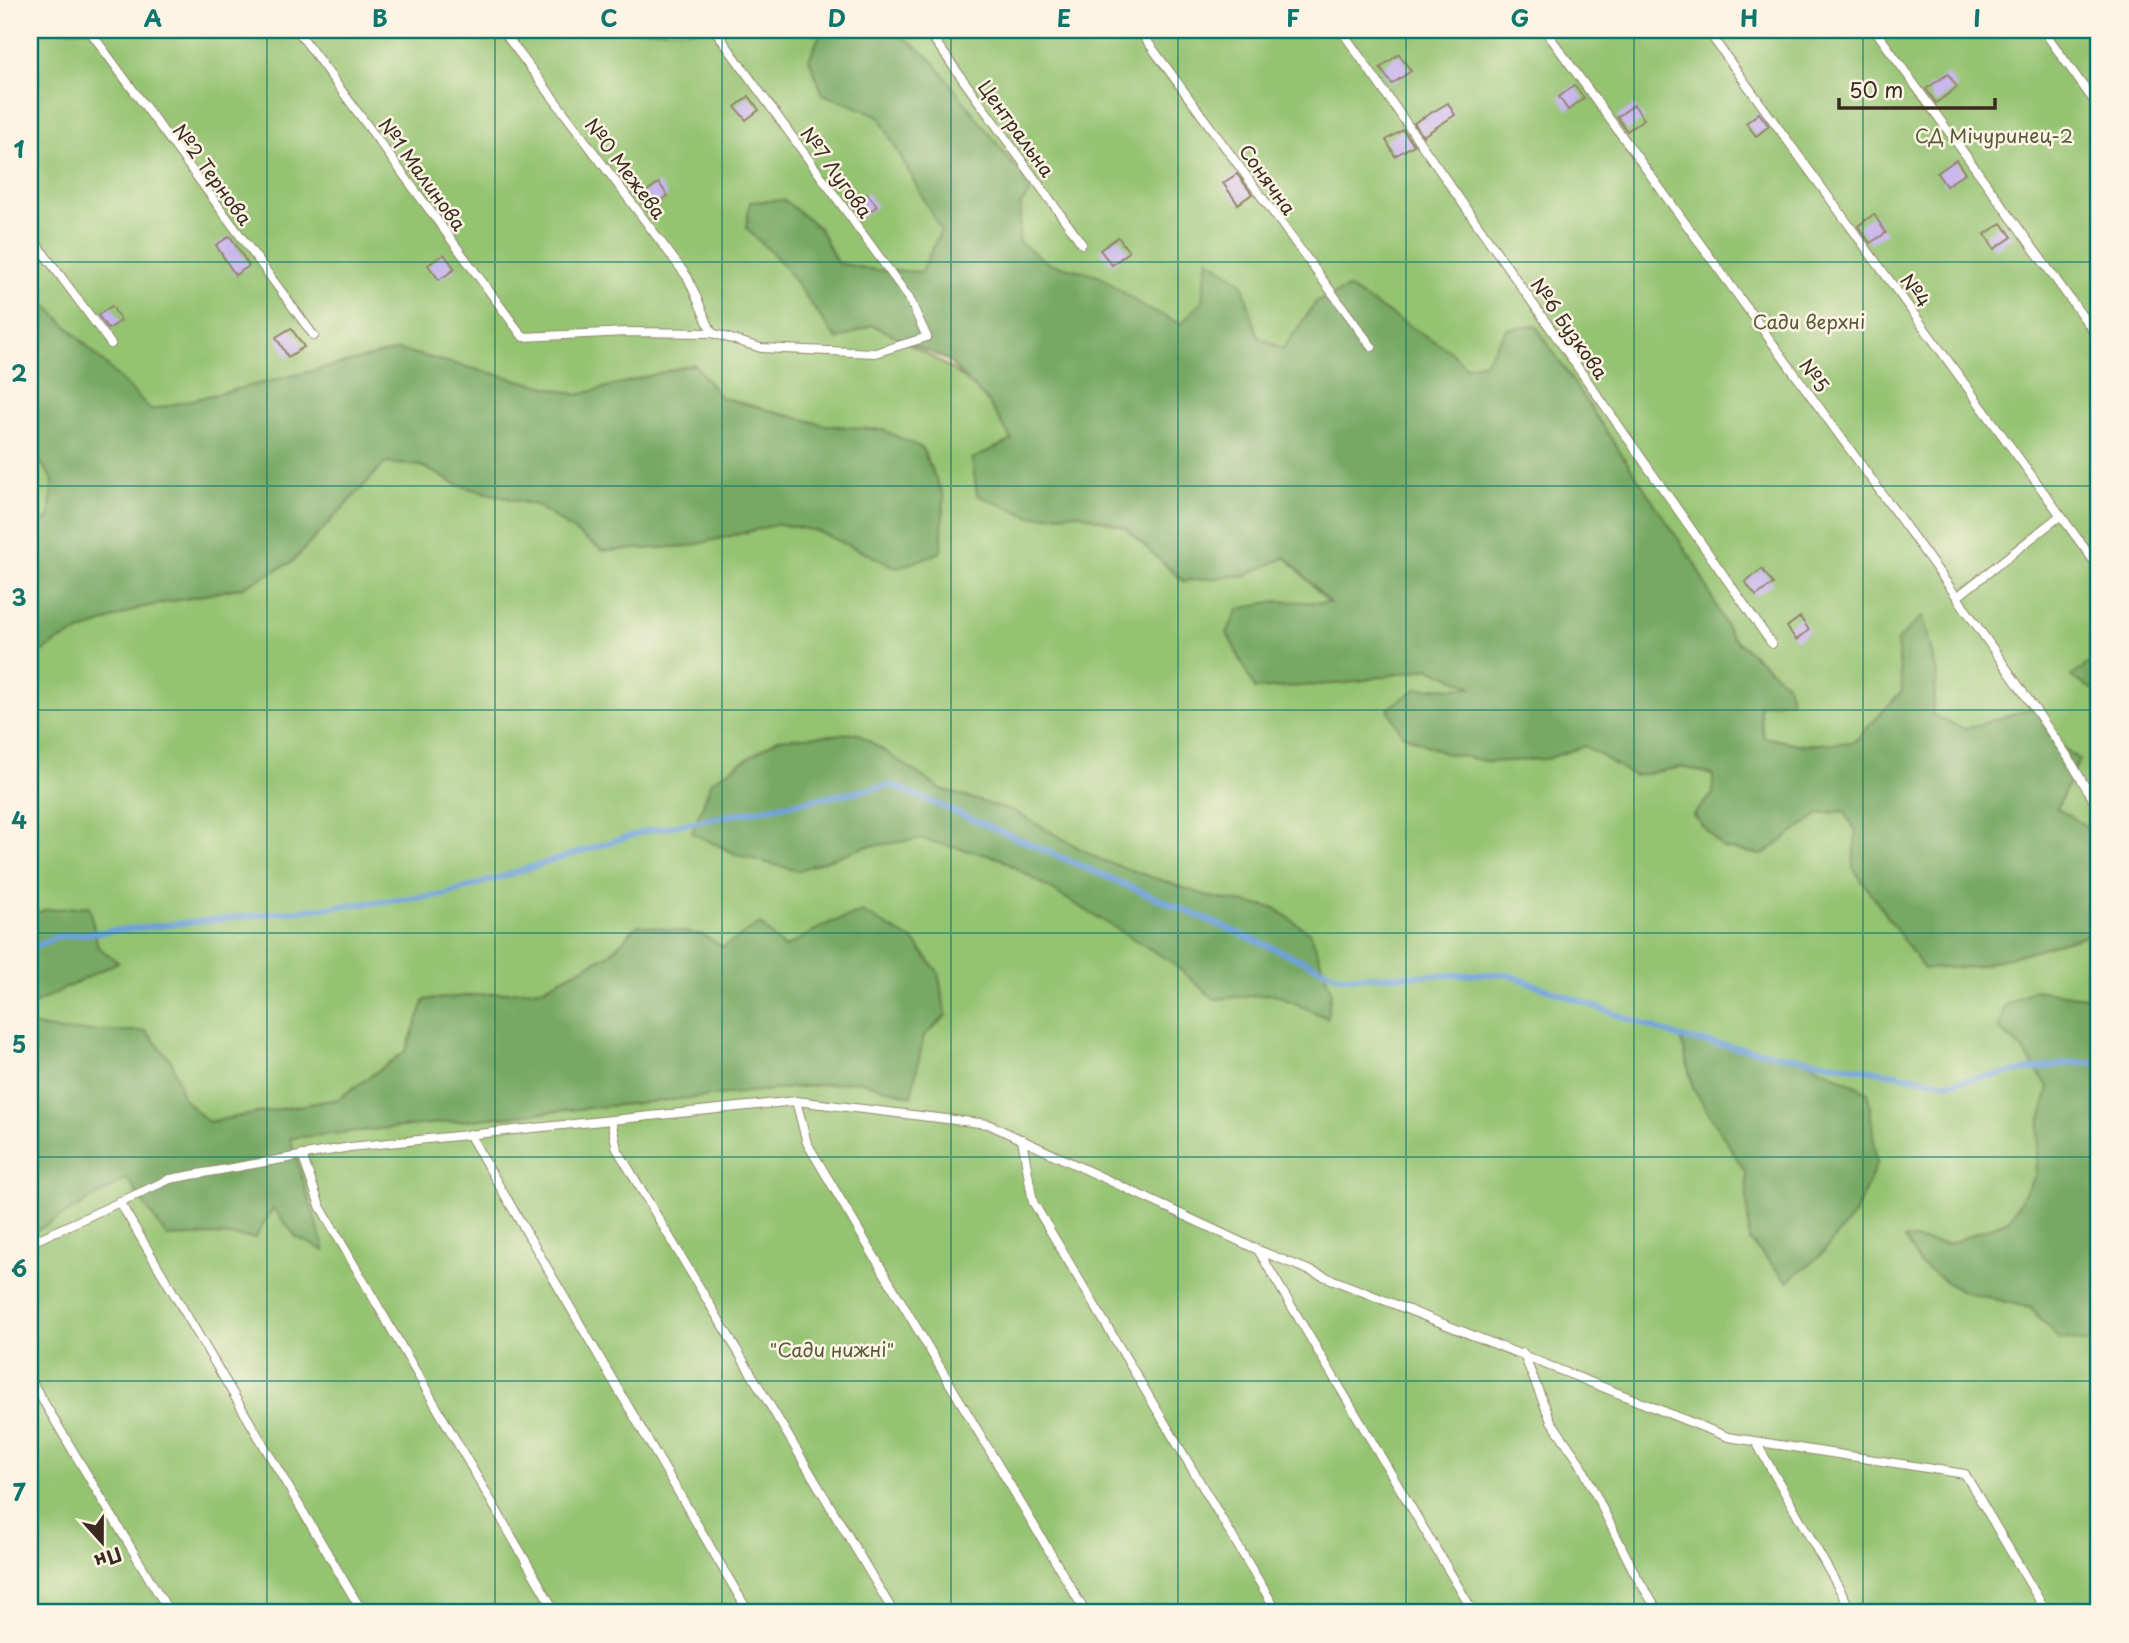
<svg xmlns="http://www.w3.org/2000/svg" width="2129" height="1643" font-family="'Playpen Sans',sans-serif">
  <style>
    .green { fill: #94c371; stroke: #687648; stroke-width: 2 }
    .forest { fill: #77a963; stroke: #596a40; stroke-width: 2 }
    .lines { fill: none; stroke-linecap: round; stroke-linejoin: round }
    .stream { stroke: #6ea1da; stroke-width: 6 }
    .building { fill: #c6b2ee }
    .service-casing { stroke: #94846e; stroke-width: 10 }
    .service { stroke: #fff; stroke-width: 8 }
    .grid { fill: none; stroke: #0f766e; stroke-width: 2; stroke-opacity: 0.55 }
    .labels { text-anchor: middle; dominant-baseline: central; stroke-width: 5; stroke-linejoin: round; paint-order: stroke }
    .street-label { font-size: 19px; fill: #3b2a1e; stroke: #fcf5e5 }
    .park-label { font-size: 19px; fill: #565837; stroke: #fcf5e5 }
    .neatline { fill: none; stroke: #0f766e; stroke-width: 2.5 }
    .grid-label { font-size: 23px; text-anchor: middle; font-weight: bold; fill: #0f766e }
  </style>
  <rect width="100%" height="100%" fill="#fcf5e5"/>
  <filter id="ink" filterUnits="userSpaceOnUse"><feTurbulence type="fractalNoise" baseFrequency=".0143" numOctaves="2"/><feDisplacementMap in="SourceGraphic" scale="14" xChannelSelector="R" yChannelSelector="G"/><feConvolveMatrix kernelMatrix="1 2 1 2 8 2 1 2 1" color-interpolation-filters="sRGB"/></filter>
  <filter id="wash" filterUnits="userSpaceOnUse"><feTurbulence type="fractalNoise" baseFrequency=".00686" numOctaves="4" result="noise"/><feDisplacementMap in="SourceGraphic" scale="28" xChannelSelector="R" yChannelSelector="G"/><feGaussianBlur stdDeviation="1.57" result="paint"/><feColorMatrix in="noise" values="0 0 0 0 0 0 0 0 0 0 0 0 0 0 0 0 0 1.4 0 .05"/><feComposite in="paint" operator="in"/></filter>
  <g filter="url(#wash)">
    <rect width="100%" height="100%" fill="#eddfbd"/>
    <!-- green -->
    <path class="green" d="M30 30H2099V910L1854 742 1802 745 1763 737 1759 705 1787 684 1731 636 1284 349 1258 337 898 338C947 364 986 386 1012 439 1023 461 1025 492 1031 517L1078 513 1124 527 1183 581 1246 575 1286 557 1330 604 1275 601 1306 685 1348 683 1430 668 1475 688 1545 759 1585 746 1634 776 1682 767 1713 775V794L1693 815 1723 848 1762 855 1819 814 1844 811 1856 832 1853 868 1974 967 2099 932V999L2033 990 1999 1028 2022 1049 2049 1088 2039 1127 2035 1176 2009 1220 1949 1244 1906 1240 1958 1290 2031 1308 2058 1338 2099 1344V1613H30V1234L127 1179 290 1138 859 1081 911 1096 827 924 784 949 723 947 703 935 638 925 610 954 542 989 425 1000 406 1051 338 1099 207 1122 183 1098 172 1062 146 1031H61L30 1025 32 1002 117 962 44 910 30 916V659L62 639 139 608 243 587 292 562 385 463 422 466 458 485 538 506 603 551 689 546 779 524 817 531 898 568 944 497 921 448 883 430 824 425 720 397 694 364 578 395 399 350 30 439Z
      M30 447 53 480 49 519 30 526Z"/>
    <!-- forest -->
    <path class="forest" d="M822 30H895L931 59 1032 189 1020 206 1019 242 1048 263 1098 275 1144 307 1181 324 1202 301 1208 259 1242 282 1258 337 1283 349 1316 302 1348 288 1450 351 1466 367 1485 362 1507 329 1536 326 1695 564 1731 636 1787 684 1791 700 1759 705 1763 737 1802 745 1854 742 1902 691 1897 641 1923 616 1937 675 1932 715 1965 729 2036 707 2054 740 2079 760 2057 808 2091 829H2099V932L1974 967 1924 969 1853 868 1856 832 1844 811 1819 814 1762 855 1723 848 1693 815 1713 794V775L1682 767 1634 776 1585 746 1545 759 1491 762 1444 753 1402 734 1388 709 1416 689 1473 687 1430 668 1348 683 1255 689 1227 633 1238 609 1275 601 1330 603 1286 557 1246 575 1183 581 1124 527 1078 513 1031 517 977 495 972 459 1012 440 986 399 947 360 872 325 837 340 780 261 746 228 750 202 784 200 820 229 837 263 875 270 921 272 941 231 878 115 823 94 809 59Z
      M30 289 151 410 399 350 578 395 694 364 720 397 824 425 883 430 922 448 944 497 941 552 898 568 817 531 779 524 689 546 603 551 538 506 458 485 422 466 385 463 292 562 243 587 139 608 62 639 30 659V526L49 519 53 480 30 447Z
      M2090 662 2099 663V693L2071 677Z
      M857 733 941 789 1015 812 1101 860 1211 897 1275 908 1311 934 1331 991 1327 1018 1275 994 1214 999 1170 961 999 858 920 839 864 847 797 871 738 855 692 833 712 781 778 739Z
      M89 906 98 947 118 962 30 1006V916L44 910Z
      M862 912 914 941 938 972 946 1016 924 1036 911 1096 859 1081 290 1138 325 1251 296 1237 273 1208 255 1238 217 1235 167 1237 127 1179 30 1234V1025L61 1031H146L172 1062 183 1098 208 1122 338 1099 406 1051 425 1000 542 989 610 954 638 925 703 935 723 947 760 924 784 948 827 924Z
      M2033 990 2099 999V1344L2058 1338 2031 1308 1958 1290 1919 1263 1905 1239 1949 1244 2009 1220 2035 1176 2039 1127 2049 1088 2022 1049 1998 1028 2005 1006Z
      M1681 1038 1803 1059 1868 1092 1877 1164 1854 1215 1819 1257 1787 1281 1749 1240 1746 1173 1693 1088Z"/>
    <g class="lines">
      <!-- stream -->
      <path class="stream" d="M30 950 55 937 444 895 646 831 892 785 1341 977 1506 974 1681 1038 1948 1083 2072 1063H2099"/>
    </g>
    <g id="blocks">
      <!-- building -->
      <path class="building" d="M1399 54 1411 71 1392 84 1380 68Z
        M1948 74 1957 87 1936 103 1926 89Z
        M1574 85 1584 98 1568 110 1559 97Z
        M749 96 759 110 746 120 735 107Z
        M1448 103 1455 115 1423 136 1414 123Z
        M1634 105 1644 119 1627 131 1617 117Z
        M1759 113 1769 126 1756 136 1746 123Z
        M1403 130 1414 145 1395 156 1386 140Z
        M1956 160 1965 173 1946 186 1937 173Z
        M1237 174 1252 194 1238 204 1223 183Z
        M659 183 668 196 647 210 638 197Z
        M867 193 877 206 860 219 850 205Z
        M1874 214 1886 233 1870 243 1858 226Z
        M2002 223 2012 237 1994 249 1985 234Z
        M230 236 249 266 235 275 216 245Z
        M1118 237 1129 252 1112 265 1100 250Z
        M444 254 455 269 439 280 428 265Z
        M112 306 121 321 108 329 98 315Z
        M291 328 304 347 288 357 276 337Z
        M1762 569 1773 584 1756 596 1745 582Z
        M1800 617 1809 630 1796 640 1787 627Z"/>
    </g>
  </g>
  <g filter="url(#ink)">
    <use href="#blocks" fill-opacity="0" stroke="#94846e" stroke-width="2"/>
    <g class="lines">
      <!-- service casing -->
      <g class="service-casing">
        <path id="service" d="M89 30 314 336
          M297 30 523 337 627 332 712 333 761 348 875 353 927 337 909 298 715 30
          M502 30 688 278 712 333
          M927 30 1082 244
          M1139 30 1372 347
          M1341 30 1772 644
          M1545 30 1957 597 2061 515
          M1707 30 2099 568
          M1875 30 2099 339
          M2043 30 2099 108
          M30 235 111 344
          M1957 597 2068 757 2097 806
          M796 1101 807 1143 1086 1613
          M611 1120 617 1149 894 1613
          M469 1134 749 1613
          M1022 1139 1033 1202 1278 1613
          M302 1155 320 1206 556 1613
          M119 1201 363 1613
          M30 1243 170 1179 350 1147 796 1101 988 1124 1258 1250 1728 1437 1965 1474 2047 1613
          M1258 1250 1474 1613
          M1523 1353 1551 1421 1580 1463 1634 1572 1659 1613
          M30 1379 170 1613
          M1756 1442 1853 1613"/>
      </g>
      <!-- service -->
      <use href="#service" class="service"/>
    </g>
  </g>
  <!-- grid -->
  <path class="grid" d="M267 30V1613M495 30V1613M722 30V1613M951 30V1613M1178 30V1613M1406 30V1613M1634 30V1613M1863 30V1613M30 262H2099M30 486H2099M30 710H2099M30 933H2099M30 1157H2099M30 1381H2099"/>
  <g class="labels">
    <!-- street labels -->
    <g class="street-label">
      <text transform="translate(1017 128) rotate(54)">Центральна</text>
      <text transform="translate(626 168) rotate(53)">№0 Межева</text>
      <text transform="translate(837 172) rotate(54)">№7 Лугова</text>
      <text transform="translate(213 174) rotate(54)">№2 Тернова</text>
      <text transform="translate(423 174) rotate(54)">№1 Малинова</text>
      <text transform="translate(1268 179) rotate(54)">Сонячна</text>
      <text transform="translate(1916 290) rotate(54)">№4</text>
      <text transform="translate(1570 328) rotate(55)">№6 Бузкова</text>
      <text transform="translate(1815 375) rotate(54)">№5</text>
    </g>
    <!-- park labels -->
    <g class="park-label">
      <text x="1994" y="135">СД Мічуринец-2</text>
      <text x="1809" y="321">Сади верхні</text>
      <text x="832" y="1349">"Сади нижні"</text>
    </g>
  </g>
  <!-- margin -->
  <rect width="2129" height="1643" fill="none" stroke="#fcf5e5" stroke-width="77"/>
  <!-- north arrow -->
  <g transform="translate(102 1542) rotate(159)" stroke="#fcf5e5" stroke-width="5" paint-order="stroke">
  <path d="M0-5L12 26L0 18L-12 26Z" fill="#3b2a1e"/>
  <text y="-10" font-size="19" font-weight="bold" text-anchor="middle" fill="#3b2a1e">Пн</text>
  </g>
  <!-- scale -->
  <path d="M1839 98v10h156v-10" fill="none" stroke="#3b2a1e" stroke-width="3.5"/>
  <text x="1849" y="98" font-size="21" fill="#3b2a1e" stroke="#fcf5e5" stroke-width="5" paint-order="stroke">50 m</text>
  <rect x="38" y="38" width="2052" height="1566" class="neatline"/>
  <g class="grid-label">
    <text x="153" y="27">A</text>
    <text x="380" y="27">B</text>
    <text x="609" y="27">C</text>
    <text x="837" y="27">D</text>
    <text x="1064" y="27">E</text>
    <text x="1293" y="27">F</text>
    <text x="1520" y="27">G</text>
    <text x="1749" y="27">H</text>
    <text x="1977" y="27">I</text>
    <text x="19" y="158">1</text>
    <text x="19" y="382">2</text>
    <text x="19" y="606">3</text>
    <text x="19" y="829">4</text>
    <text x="19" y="1053">5</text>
    <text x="19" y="1277">6</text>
    <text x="19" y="1501">7</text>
  </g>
</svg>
